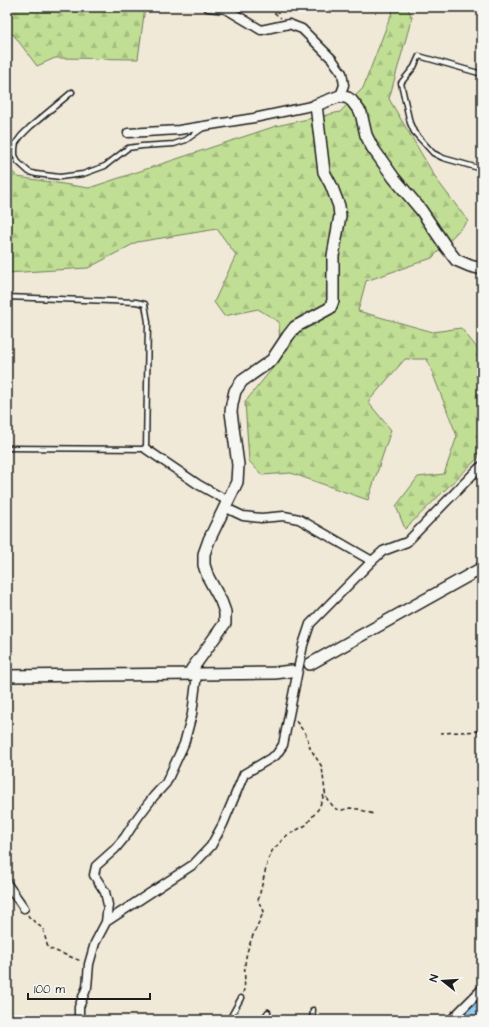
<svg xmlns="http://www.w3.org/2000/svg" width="489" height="1027" font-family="'Architects Daughter',sans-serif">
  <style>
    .forest { fill: url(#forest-firs); stroke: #6e7d58 }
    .water { fill: url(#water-waves); stroke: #63869c }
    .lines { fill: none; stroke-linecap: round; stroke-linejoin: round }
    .lane-casing { stroke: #1c1c1c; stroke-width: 7 }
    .street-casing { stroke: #1c1c1c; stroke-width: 11 }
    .secondary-casing { stroke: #1c1c1c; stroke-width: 14 }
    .path { stroke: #1c1c1c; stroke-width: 1.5; stroke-dasharray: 4 3; stroke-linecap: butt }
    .lane { stroke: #f6f6f2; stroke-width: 4 }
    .street { stroke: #f6f6f2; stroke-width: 8 }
    .secondary { stroke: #f6f6f2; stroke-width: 11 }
  </style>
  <defs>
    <pattern id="forest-firs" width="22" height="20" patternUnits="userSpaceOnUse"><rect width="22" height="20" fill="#c1de95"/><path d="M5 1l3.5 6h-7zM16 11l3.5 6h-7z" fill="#a5be80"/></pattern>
    <pattern id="water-waves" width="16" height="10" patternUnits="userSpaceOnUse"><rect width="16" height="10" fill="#93ccf2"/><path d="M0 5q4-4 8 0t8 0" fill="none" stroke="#7eafcf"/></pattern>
  </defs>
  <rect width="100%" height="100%" fill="#f1e9d8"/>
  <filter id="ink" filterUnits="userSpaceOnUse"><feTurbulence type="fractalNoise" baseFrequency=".025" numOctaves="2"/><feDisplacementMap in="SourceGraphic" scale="8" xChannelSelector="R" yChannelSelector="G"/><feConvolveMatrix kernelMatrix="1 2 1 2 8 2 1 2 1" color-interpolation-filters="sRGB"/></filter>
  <g filter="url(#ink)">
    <!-- forest -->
    <path class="forest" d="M7 7H145L138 59 55 58 37 66 13 34 7 37Z
      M394 7H407L412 17 389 99 437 180 468 221 432 258 366 281 358 311 433 332 461 328 482 354V454L405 529 396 506 418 477 444 474 457 436 427 359H405L368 402 391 430 368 500 291 473 262 475 249 461 245 402 280 359 279 322 258 309 224 316 214 302 236 255 217 229 137 242 88 268 7 273V167L18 177 89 188 276 126 340 112 363 88Z"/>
    <!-- water -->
    <path class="water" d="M482 997V1018L480 1020H458Z"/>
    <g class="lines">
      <!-- lane casing -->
      <g class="lane-casing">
        <path id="lane" d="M482 74 419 56 414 67 401 83 410 123 414 132 433 153 443 158 482 169
          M72 92 30 127 21 136 16 143 15 149V155L18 162 29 172 36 174 60 177 83 174 105 166 128 148 142 146 174 144 186 140 203 128
          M7 297 136 302 145 304 148 322 146 449 7 448
          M225 1020 230 1018 241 998
          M262 1020 268 1012
          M312 1020 313 1010"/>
      </g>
      <!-- street casing -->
      <g class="street-casing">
        <path id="street" d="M208 7 226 9 248 22 261 30 289 24 302 29 332 59 342 73 344 85 340 96
          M128 133 179 130 254 118 316 105
          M146 449 199 485 228 501
          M224 507 243 516 261 518 284 516 299 519 372 561
          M7 884 24 908
          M106 922 108 905 105 892 94 875 96 866 115 849 125 837 138 817 154 796 166 783 184 744 192 714 197 674
          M79 1020V1007L87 987 89 964 95 943 106 922 194 864 211 846 223 824 244 774 276 755 283 745 303 645 310 624 372 561 383 551 407 542 478 469 482 466
          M451 1020 482 989"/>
      </g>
      <!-- secondary casing -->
      <g class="secondary-casing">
        <path id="secondary" d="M310 664 482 568
          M189 674 192 669 225 623V612L221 601 208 577 204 565V554L209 540 237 482 238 465 231 412 232 404 235 391 242 381 272 360 288 336 295 327 330 308 333 301V256L340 216 339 206 331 185 324 172 316 105 340 96 348 98 352 101 361 113 366 135 372 147 394 178 421 210 446 247 456 260 470 266 478 268
          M7 676 197 674 275 673 291 671"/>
      </g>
      <!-- path -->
      <path class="path" d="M271 7 272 11 281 18
        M296 721 307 736 310 748 322 767 325 792 327 799 333 806 336 809 342 810 350 808 358 809 373 814
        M440 733 482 731
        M28 915 29 917 43 929 48 948 81 961
        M243 993C246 984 244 974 245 965 246 947 257 927 264 911L258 901 268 860 272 851 286 836 306 825 319 808 325 792"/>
      <!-- lane -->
      <use href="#lane" class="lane"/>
      <!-- street -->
      <use href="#street" class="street"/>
      <!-- secondary -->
      <use href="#secondary" class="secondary"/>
    </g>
  </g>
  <!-- margin -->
  <rect width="489" height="1027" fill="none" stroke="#f6f6f2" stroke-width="24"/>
  <rect x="12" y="12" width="465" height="1003" fill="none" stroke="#1c1c1c" stroke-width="1.5" filter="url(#ink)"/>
  <!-- north arrow -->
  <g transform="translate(443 981) rotate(287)" stroke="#f6f6f2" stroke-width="3" paint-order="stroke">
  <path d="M0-3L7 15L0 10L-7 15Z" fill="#1c1c1c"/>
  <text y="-6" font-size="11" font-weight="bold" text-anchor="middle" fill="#1c1c1c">N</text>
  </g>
  <!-- scale -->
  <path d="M28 993v6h122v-6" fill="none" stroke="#1c1c1c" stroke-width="2"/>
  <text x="34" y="993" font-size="12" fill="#1c1c1c" stroke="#f6f6f2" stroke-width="3" paint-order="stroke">100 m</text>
</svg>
